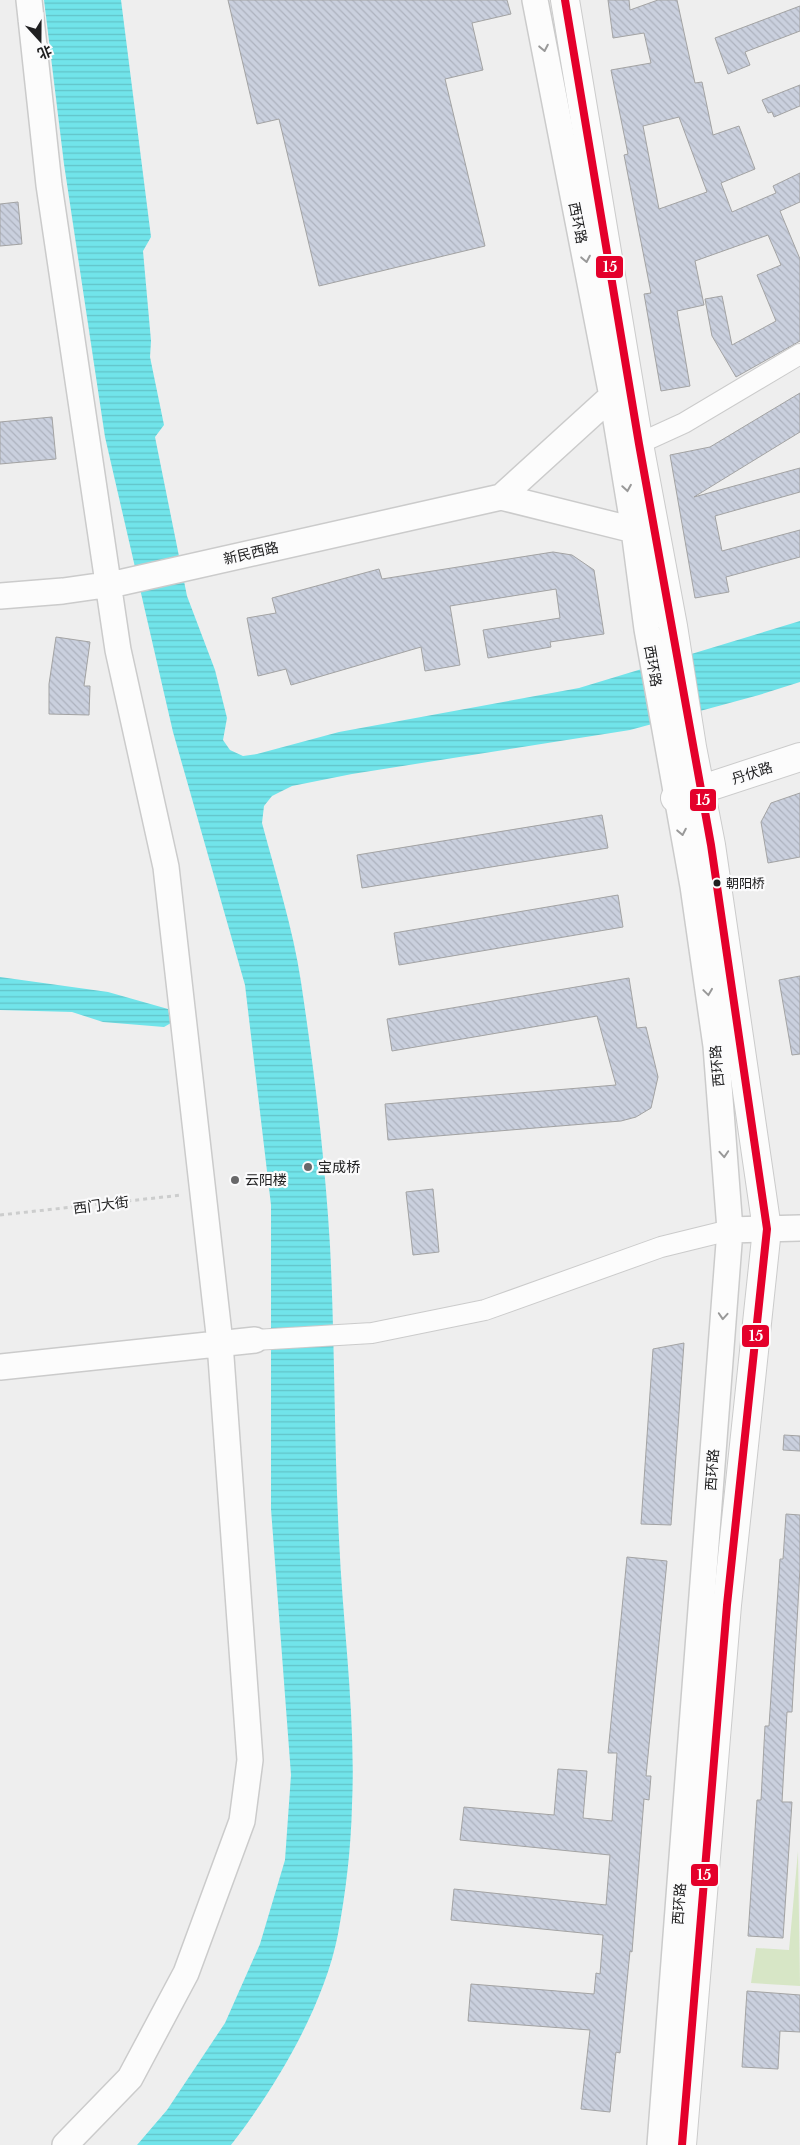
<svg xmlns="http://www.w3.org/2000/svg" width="800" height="2145" font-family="'Libre Baskerville','Noto Sans SC',serif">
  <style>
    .pitch { fill: #d7e6c6 }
    .water { fill: url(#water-rules) }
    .building { fill: url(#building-back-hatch); stroke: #a3a3a3; fill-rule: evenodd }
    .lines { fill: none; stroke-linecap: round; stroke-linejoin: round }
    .minor-casing { stroke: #cbcbcb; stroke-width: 22 }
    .tertiary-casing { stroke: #cbcbcb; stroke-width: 28 }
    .secondary-casing { stroke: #cbcbcb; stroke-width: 30 }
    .path { stroke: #cccdcd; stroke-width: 3; stroke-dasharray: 4 4; stroke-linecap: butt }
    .minor { stroke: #fcfcfc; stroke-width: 20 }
    .tertiary { stroke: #fcfcfc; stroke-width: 25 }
    .secondary { stroke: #fcfcfc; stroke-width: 28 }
    .bus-1-casing { stroke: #fbfbfc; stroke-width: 11 }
    .bus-1 { stroke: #e4002b; stroke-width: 8 }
    .oneway { stroke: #999 }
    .bus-dot { fill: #202021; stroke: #fbfbfc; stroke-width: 2 }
    .poi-dot { fill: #686869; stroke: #fbfbfc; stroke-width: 2 }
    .labels { text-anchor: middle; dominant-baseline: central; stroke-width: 4.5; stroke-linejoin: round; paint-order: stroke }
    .bus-label { font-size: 13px; fill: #202021; stroke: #fbfbfc; text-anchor: start }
    .street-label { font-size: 14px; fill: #202021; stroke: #fbfbfc }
    .poi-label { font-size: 14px; fill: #202021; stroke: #fbfbfc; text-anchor: start }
    .line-badge { stroke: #fbfbfc; stroke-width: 2 }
    .badge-label { font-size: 14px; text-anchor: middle; font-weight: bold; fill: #fff }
  </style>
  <defs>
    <pattern id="water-rules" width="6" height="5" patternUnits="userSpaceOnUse" patternTransform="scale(1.25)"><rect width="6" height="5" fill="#71e4ea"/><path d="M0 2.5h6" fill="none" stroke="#62c3c8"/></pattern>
    <pattern id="building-back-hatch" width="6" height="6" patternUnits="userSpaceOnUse" patternTransform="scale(1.25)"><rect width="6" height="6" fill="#cad0de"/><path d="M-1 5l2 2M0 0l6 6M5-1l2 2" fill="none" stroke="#adb2be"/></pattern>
  </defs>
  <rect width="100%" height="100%" fill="#eee"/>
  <!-- pitch -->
  <path class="pitch" d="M798 1851 800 1986 751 1983 756 1948 789 1950Z"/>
  <!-- water -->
  <path class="water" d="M44 0H121L151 237 143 251 151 341 150 357 164 425 155 437 187 596 215 670 227 718 223 740 230 750 243 756 257 754 339 732 579 688 800 621V682L759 695 630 730 352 774 292 786 272 796 264 806 262 823C276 876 293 928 301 982 314 1069 325 1158 330 1246 335 1344 334 1442 339 1539 343 1628 356 1717 352 1805 351 1848 346 1891 338 1934 324 2006 276 2087 231 2145H137L167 2110 225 2023 260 1944 285 1860 291 1775 271 1509V1205L245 985 173 732 105 437 64 164Z
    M0 977 108 992 168 1009 171 1023 164 1027 103 1022 72 1012 0 1010Z"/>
  <!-- building -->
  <path class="building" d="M228 0H507L511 14 472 23 483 70 445 79 485 246 319 286 279 119 257 124Z
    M608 0H629L630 10 658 0H677L695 83 702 82 713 135 739 126 755 169 721 183 732 212 776 193 773 186 800 173V202L780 211 800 259V341L736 377 712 336 705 299 722 296 732 345 776 321 757 275 781 265 768 235 695 261 704 305 677 311 690 386 661 391 644 294 651 293 624 155 628 154 611 70 651 63 644 33 613 38ZM679 117 707 192 659 209 643 126Z
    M800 6V31L745 52 750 65 728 74 715 38Z
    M800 85V106L774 117 772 112 768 113 762 100Z
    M18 202 22 244 0 246V204Z
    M800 393V432L694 497 800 468V492L715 516 722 551 800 530V557L726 577 729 592 695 598 670 455 710 447Z
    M52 417 56 459 0 464V422Z
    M553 552 572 555 594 570 604 634 550 642 551 647 488 658 483 630 560 618 556 589 450 606 460 665 425 671 421 647 291 685 286 669 258 676 247 618 276 613 272 598 379 569 382 579Z
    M56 637 90 642 84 686H90L89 715 49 714V684Z
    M800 793V857L768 863 761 822 771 803Z
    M602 815 608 848 362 888 357 855Z
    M618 895 623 927 399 965 394 933Z
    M800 976V1054L792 1055 779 980Z
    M629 978 637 1028 646 1027 658 1077 651 1108 636 1117 621 1121 388 1140 385 1104 616 1085 597 1016 392 1051 387 1019Z
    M433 1189 439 1252 413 1255 406 1192Z
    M684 1343 671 1525 641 1524 653 1349Z
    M784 1435 800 1436V1451L783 1450Z
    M786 1514 800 1515V1568L792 1712H787L782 1802H792L783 1938 748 1936 757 1800H761L765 1726H769L780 1559H783Z
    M627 1557 667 1561 646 1776H651L649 1800 644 1799 632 1952 630 1951 620 2053 616 2052 610 2112 581 2109 590 2030 468 2021 471 1984 594 1994 596 1973 600 1974 603 1935 451 1920 454 1889 606 1905 610 1855 460 1840 464 1807 554 1815 558 1769 587 1771 583 1818 612 1821 617 1753H608Z
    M747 1991 800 1995V2032L780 2031 778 2069 742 2067Z"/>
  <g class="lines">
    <!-- minor casing -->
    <g class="minor-casing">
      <path id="minor" d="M627 449 684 423 800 354
        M255 1340 372 1333 485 1310 661 1247 730 1230"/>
    </g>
    <!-- tertiary casing -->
    <g class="tertiary-casing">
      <path id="tertiary" d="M29 0 49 185 118 650 166 867 220 1343 250 1760 242 1821 186 1973 130 2078 65 2145
        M535 0 612 396 634 530 647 629 693 886 716 1046 730 1230 660 2145
        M501 497 612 396
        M0 596 63 591 119 583 501 497 634 530
        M730 1230 800 1228
        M0 1367 255 1340"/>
    </g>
    <!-- secondary casing -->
    <g class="secondary-casing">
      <path id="secondary" d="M565 0 639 444 673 626 692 747 711 845 767 1229 727 1605 682 2145
        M675 798 800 757"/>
    </g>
    <!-- path -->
    <path class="path" d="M0 1215 182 1195"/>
    <!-- minor -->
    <use href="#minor" class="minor"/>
    <!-- tertiary -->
    <use href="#tertiary" class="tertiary"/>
    <!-- secondary -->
    <use href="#secondary" class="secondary"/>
    <!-- bus-1 casing -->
    <g class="bus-1-casing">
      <path id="bus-1" d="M565 0 639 444 711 845 767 1229 727 1605 682 2145"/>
    </g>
    <!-- bus-1 -->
    <use href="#bus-1" class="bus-1"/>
  </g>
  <!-- one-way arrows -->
  <defs><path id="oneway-chevron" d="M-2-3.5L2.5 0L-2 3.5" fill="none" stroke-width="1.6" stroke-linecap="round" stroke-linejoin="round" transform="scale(1.25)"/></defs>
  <g class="oneway">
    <use href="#oneway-chevron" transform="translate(544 48) rotate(79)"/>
    <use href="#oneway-chevron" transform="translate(586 259) rotate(79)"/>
    <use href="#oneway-chevron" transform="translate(627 488) rotate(81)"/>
    <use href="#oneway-chevron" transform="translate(682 832) rotate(79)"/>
    <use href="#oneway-chevron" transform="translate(708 992) rotate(82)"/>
    <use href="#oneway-chevron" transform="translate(724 1154) rotate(86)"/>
    <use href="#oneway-chevron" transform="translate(723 1316) rotate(94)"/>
  </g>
  <!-- markers -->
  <circle class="bus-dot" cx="717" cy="883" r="4.5"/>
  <g class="poi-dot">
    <circle cx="308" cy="1167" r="5"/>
    <circle cx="235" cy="1180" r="5"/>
  </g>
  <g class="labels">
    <!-- bus labels -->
    <g class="bus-label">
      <text x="726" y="883">朝阳桥</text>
    </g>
    <!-- street labels -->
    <g class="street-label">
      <text transform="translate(578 223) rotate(79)">西环路</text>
      <text transform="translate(251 553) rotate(-13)">新民西路</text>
      <text transform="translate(653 666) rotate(80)">西环路</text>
      <text transform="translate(752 773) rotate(-18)">丹伏路</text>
      <text transform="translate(717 1066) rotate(-95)">西环路</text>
      <text transform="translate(101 1205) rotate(-7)">西门大街</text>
      <text transform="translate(712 1470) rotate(-86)">西环路</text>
      <text transform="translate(679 1904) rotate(-86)">西环路</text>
    </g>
    <!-- poi labels -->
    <g class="poi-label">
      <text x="318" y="1167">宝成桥</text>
      <text x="245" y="1180">云阳楼</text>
    </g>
  </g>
  <g class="line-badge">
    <rect x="595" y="255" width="29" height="24" rx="5" fill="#e4002b"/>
    <rect x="689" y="788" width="28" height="24" rx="5" fill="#e4002b"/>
    <rect x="741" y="1324" width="29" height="24" rx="5" fill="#e4002b"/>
    <rect x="690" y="1863" width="29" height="24" rx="5" fill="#e4002b"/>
  </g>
  <g class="badge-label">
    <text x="610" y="272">15</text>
    <text x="703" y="805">15</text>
    <text x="756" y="1341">15</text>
    <text x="704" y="1880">15</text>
  </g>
  <!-- north arrow -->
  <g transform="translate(40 40) rotate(159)" stroke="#fbfbfc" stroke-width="4" paint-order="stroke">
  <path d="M0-4L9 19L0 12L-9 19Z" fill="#202021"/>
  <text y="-8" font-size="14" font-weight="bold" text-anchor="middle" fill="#202021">北</text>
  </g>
</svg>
